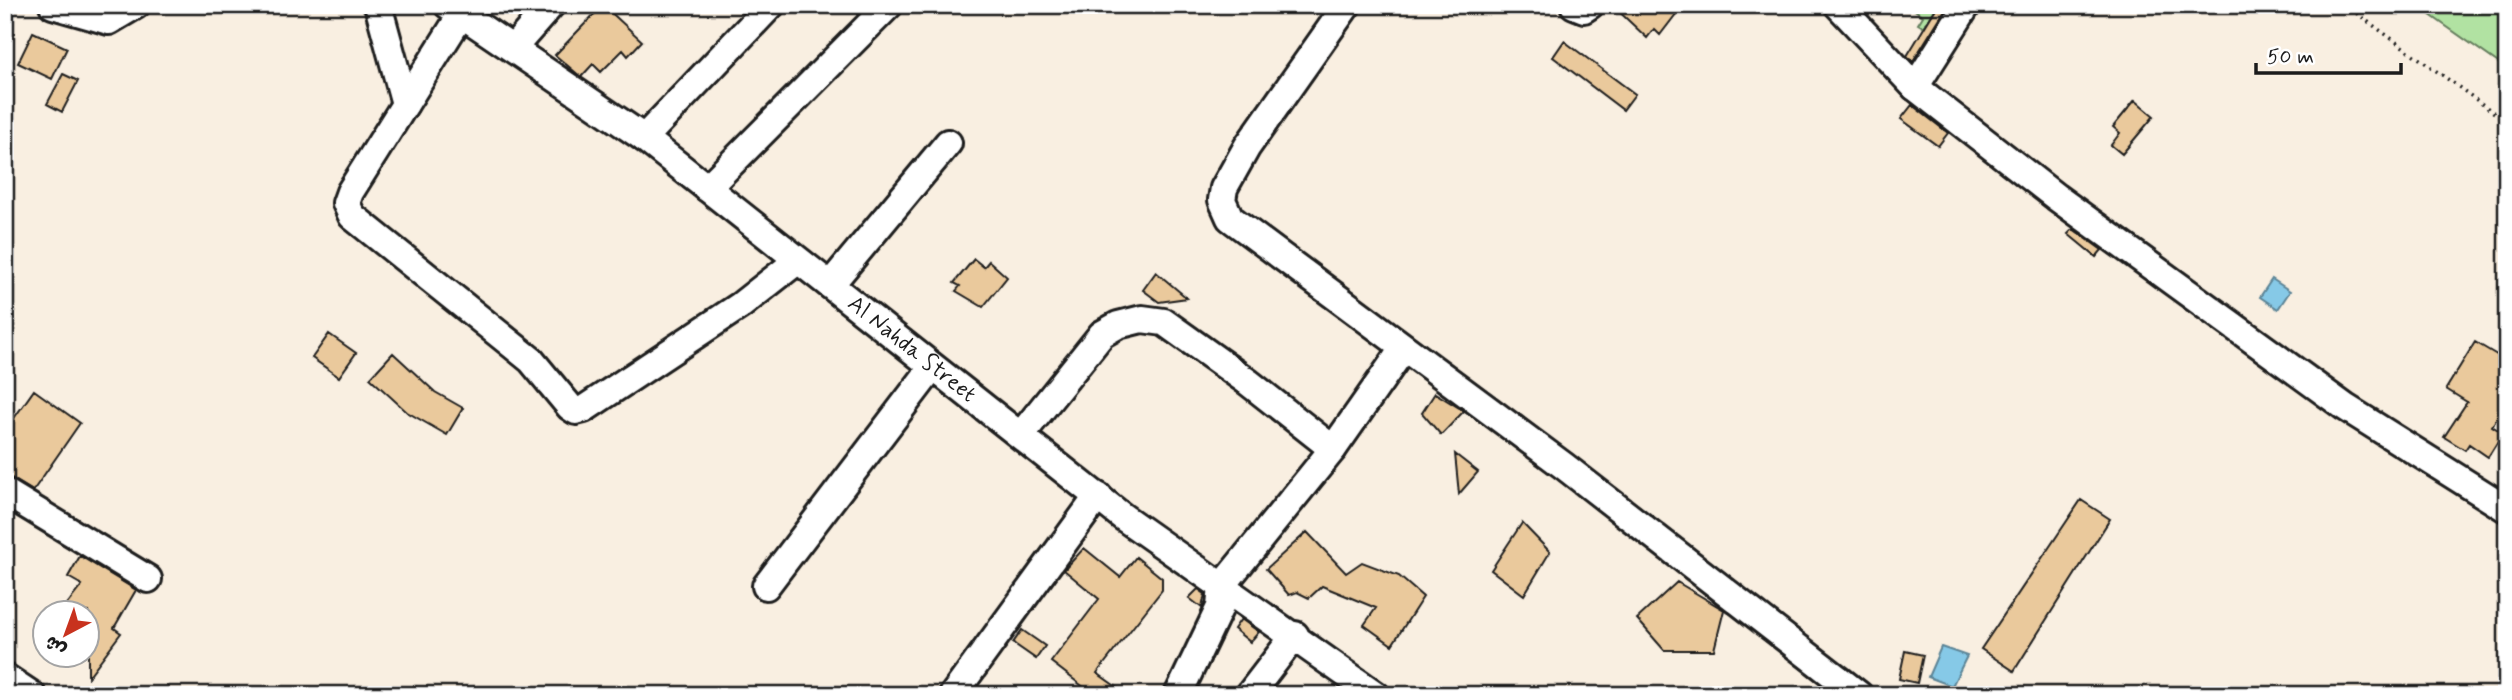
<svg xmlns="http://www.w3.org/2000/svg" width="2512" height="700" font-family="Mynerve,'Playpen Sans Arabic',sans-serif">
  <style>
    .green { fill: #b1e2a2; stroke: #667f5f; stroke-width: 2 }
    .water { fill: #86c9e7; stroke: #5c8496; stroke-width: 2 }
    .building { fill: #eac99c; stroke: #1c1c1c; stroke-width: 2 }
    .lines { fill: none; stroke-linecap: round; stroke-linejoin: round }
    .minor-casing { stroke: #1c1c1c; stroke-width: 32 }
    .path { stroke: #1c1c1c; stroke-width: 3.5; stroke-dasharray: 2 5; stroke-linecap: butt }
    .minor { stroke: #fff; stroke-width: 26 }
    .labels { text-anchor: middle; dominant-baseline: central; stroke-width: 6; stroke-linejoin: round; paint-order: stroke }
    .street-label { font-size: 23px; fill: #1c1c1c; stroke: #fff }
  </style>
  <rect width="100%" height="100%" fill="#f9efe1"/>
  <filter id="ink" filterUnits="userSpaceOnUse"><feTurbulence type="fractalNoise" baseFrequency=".0143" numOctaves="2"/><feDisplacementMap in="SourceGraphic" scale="14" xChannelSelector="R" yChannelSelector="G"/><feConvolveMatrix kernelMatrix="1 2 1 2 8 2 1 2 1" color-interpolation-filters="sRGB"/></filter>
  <g filter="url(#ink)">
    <!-- green -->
    <path class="green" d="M1908 5H1938L1923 27 1918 24 1923 16Z
      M2416 5H2507V69Z"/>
    <!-- water -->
    <path class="water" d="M2272 279 2290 291 2278 309 2260 297Z
      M1941 647 1967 656 1952 686 1928 677Z"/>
    <!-- building -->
    <path class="building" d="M603 5 642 41 628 56 623 50 601 72 593 64 581 77 555 55Z
      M1612 5H1683L1660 35 1654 29 1647 38Z
      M1938 5H1948L1913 61 1907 56Z
      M33 32 67 48 52 79 18 63Z
      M1564 41 1635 94 1623 110 1553 57Z
      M63 74 78 81 62 112 47 104Z
      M2135 100 2154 116 2122 154 2111 145 2120 133 2113 127Z
      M1912 105 1948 133 1938 146 1901 119Z
      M2073 229 2102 250 2096 257 2068 234Z
      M974 259 984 267 989 261 1007 277 983 307 956 291 960 286 954 283Z
      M1156 272 1187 298 1159 302 1143 290Z
      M329 334 356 353 339 377 312 358Z
      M2475 342 2507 361V402L2492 426 2503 433 2488 457 2469 444 2465 450 2444 437 2467 402 2446 389Z
      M393 353 435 392 463 408 447 435 407 412 370 378Z
      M34 390 80 423 33 491 5 474V431Z
      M1435 393 1464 411 1441 435 1422 413Z
      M1455 454 1478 472 1459 494Z
      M2081 500 2110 519 2014 671 1981 649Z
      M1522 523 1550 552 1524 595 1491 570Z
      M1307 532 1346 573 1362 562 1399 576 1423 597 1392 645 1364 625 1376 608 1322 586 1309 598 1297 592 1289 595 1266 569Z
      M1084 548 1120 577 1136 557 1162 578V590L1097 673 1128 695H1094L1051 662 1099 599 1064 570Z
      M80 556 136 590 114 628 121 633 88 677V612H61L82 585 68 577Z
      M1677 582 1724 610 1714 650H1664L1637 619Z
      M1198 589 1205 594 1202 608 1189 598Z
      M1241 619 1259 632 1250 642 1234 629Z
      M1022 630 1045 646 1036 659 1013 643Z
      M1905 651 1923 655 1917 683 1899 679Z"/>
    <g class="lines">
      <!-- minor casing -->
      <g class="minor-casing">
        <g id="minor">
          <path d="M53 5 109 21 136 5"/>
          <path d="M378 5 405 104"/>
          <path id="s1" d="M448 5 644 138 1123 517 1376 695"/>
          <path d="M1347 5 1247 147 1224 188 1222 200 1230 218 1564 466 1859 695"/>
          <path d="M1574 5 1584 9 1590 5"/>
          <path d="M1838 5 1915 87 2056 197 2345 407 2507 509"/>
          <path d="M461 15 350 192 346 203 352 216 531 360 570 407 576 411 584 409 741 305 797 261"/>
          <path d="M514 47 551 5"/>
          <path d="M1915 87 1967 5"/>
          <path d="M644 138 771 5"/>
          <path d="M707 188 889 5"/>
          <path d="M830 285 948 143"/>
          <path d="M1021 435 1102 334 1118 325 1142 319 1164 322 1248 382 1333 449"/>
          <path d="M5 492 148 579"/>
          <path d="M766 586 932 368"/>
          <path d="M5 677 32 695"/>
          <path d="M953 695 1098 496"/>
          <path d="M1178 695 1220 607 1222 586 1333 449 1403 349"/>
          <path d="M1249 695 1295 635"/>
        </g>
      </g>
      <!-- path -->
      <path class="path" d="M2345 5 2507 122"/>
      <!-- minor -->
      <use href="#minor" class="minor"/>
    </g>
  </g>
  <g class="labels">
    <!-- street labels -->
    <g class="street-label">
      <text stroke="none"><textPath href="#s1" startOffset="578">Al Nahda Street</textPath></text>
    </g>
  </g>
  <!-- margin -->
  <rect width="2512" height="700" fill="none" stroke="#fff" stroke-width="28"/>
  <rect x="14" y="14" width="2484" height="672" fill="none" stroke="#1c1c1c" stroke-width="2.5" filter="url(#ink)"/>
  <!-- north arrow -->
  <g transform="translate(66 634) rotate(221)"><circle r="33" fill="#ffffff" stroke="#a4a4a4" stroke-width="2"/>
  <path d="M0-5L12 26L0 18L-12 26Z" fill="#c8321e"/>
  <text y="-10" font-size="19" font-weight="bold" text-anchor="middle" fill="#1c1c1c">ش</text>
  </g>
  <!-- scale -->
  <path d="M2256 63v10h145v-10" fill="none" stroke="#1c1c1c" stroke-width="3.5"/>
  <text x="2267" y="63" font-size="21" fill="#1c1c1c" stroke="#ffffff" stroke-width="5" paint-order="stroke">50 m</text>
</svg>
